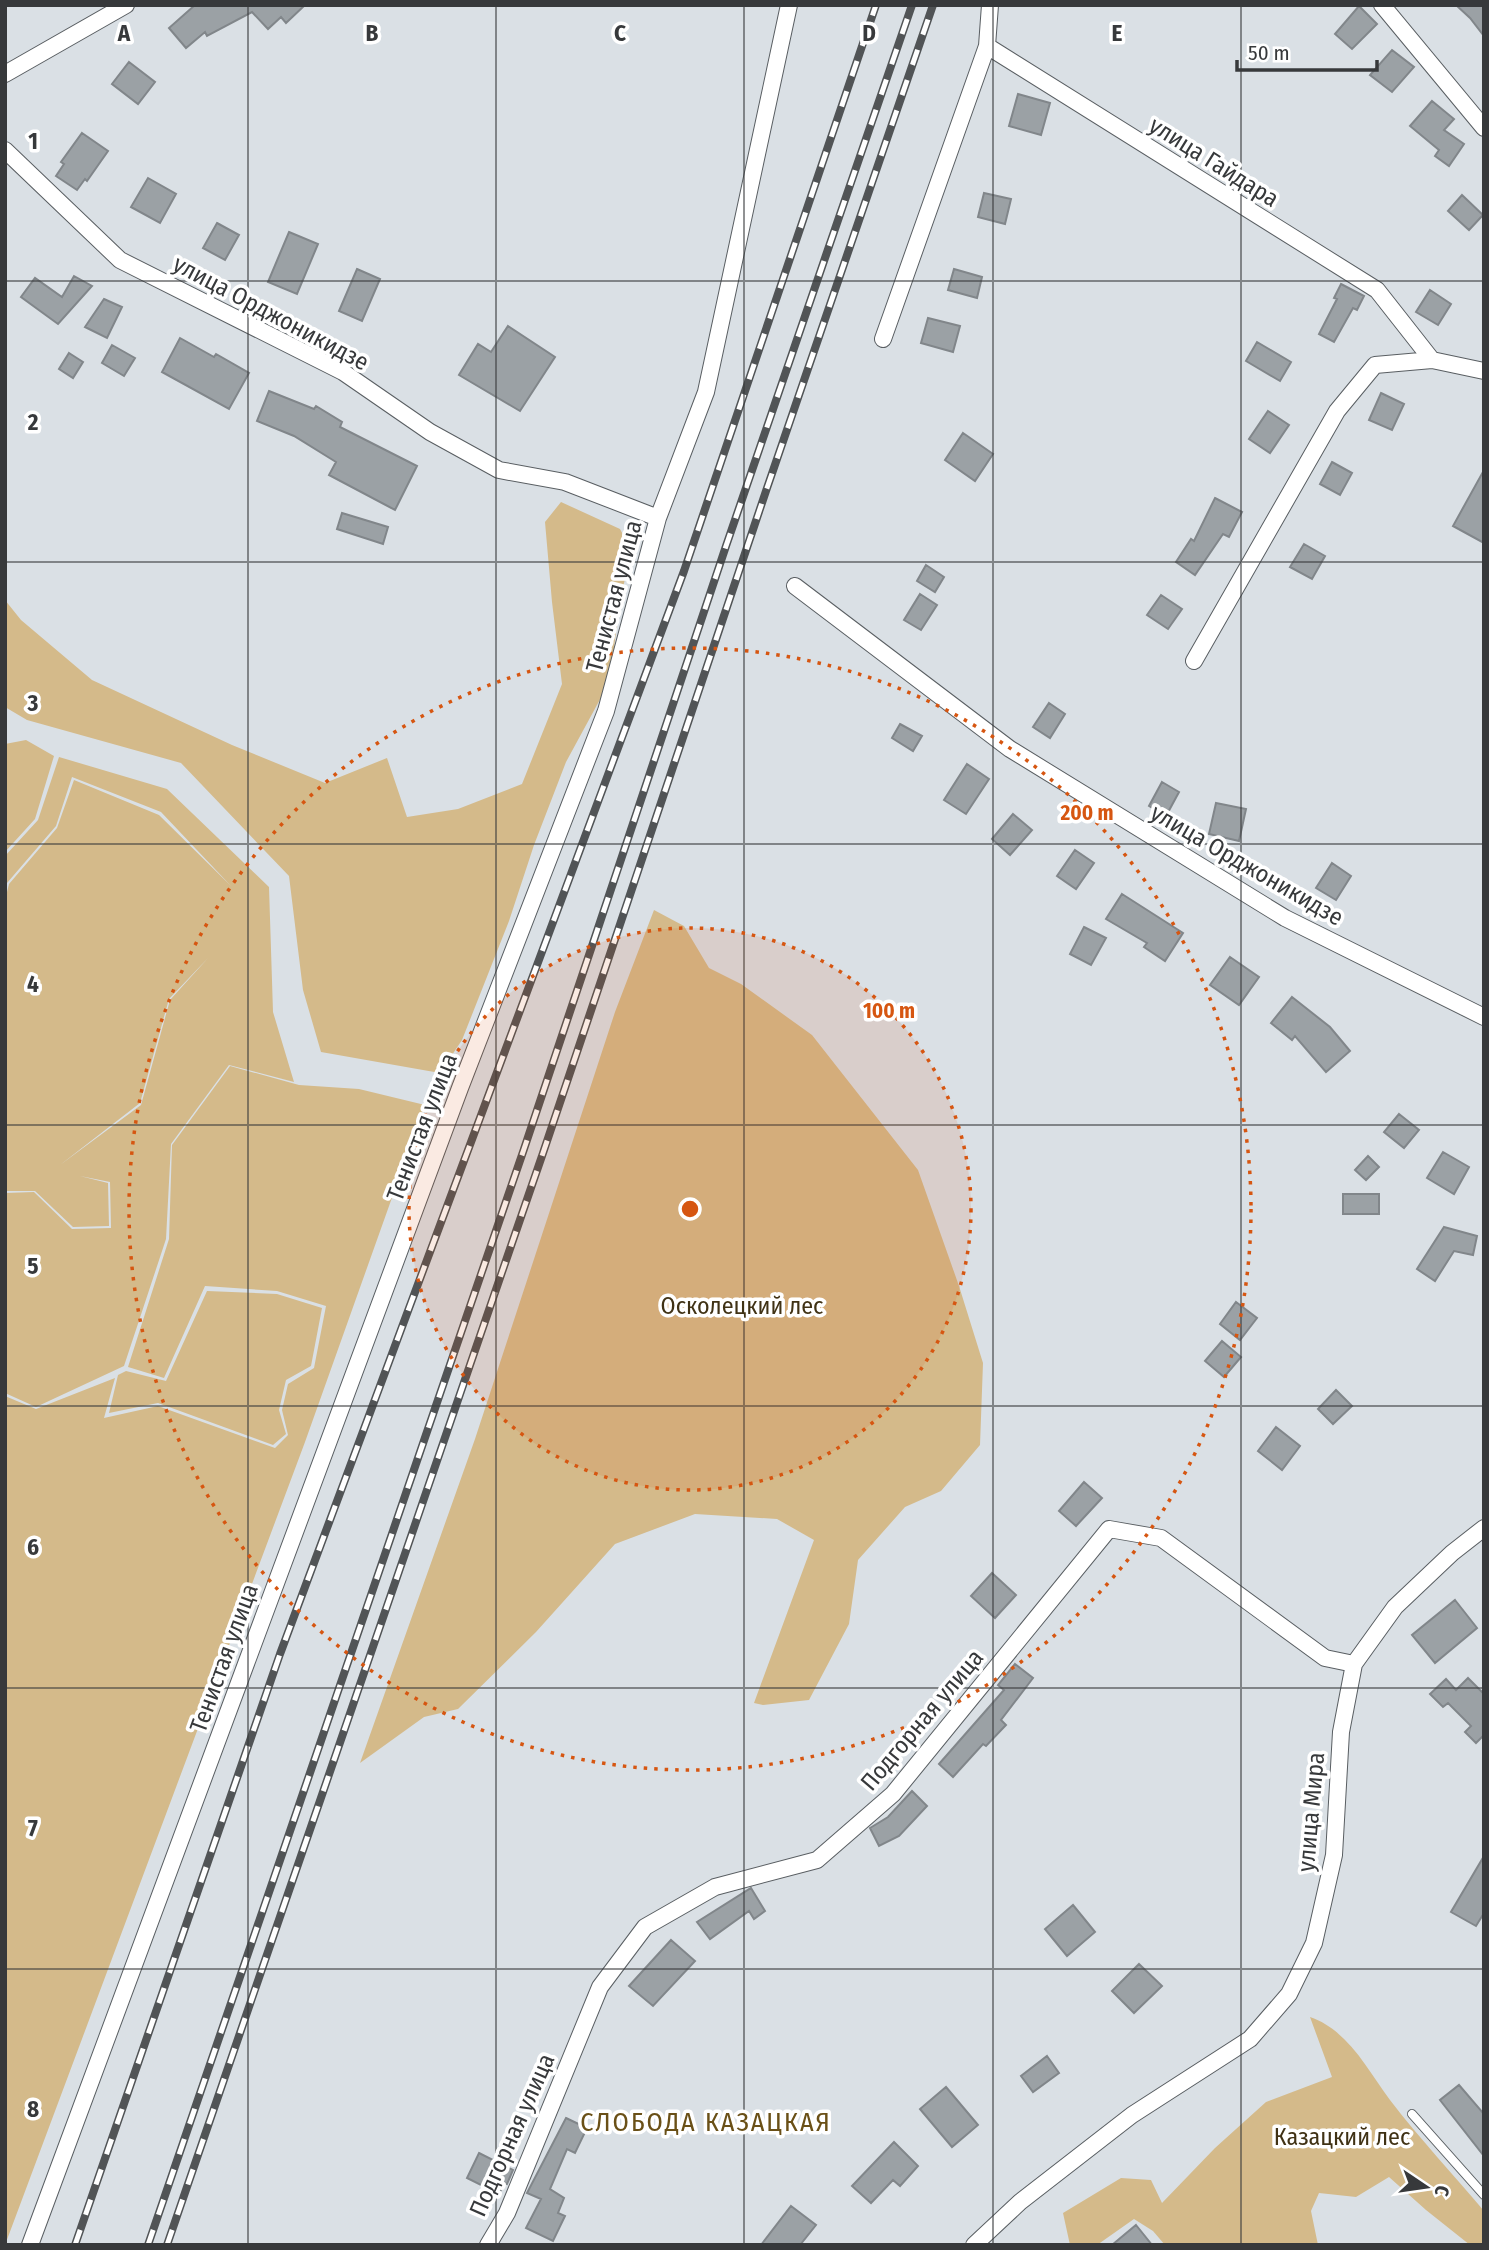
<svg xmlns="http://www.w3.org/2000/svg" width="1489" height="2250" font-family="'Fira Sans Condensed',sans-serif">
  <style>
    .green { fill: #d4ba8a; fill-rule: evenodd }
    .building { fill: #9ba1a5; stroke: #81868a; stroke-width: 2 }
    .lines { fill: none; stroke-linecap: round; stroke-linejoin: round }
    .lane-casing { stroke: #595e62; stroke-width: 10 }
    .street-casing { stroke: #595e62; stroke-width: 18 }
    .lane { stroke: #fff; stroke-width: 8 }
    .street { stroke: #fff; stroke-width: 16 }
    .rail-casing { stroke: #515456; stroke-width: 8 }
    .rail { stroke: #fff; stroke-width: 5; stroke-dasharray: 16; stroke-linecap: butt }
    .grid { fill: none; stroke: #37393b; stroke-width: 2; stroke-opacity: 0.55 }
    .ring { fill: none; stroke: #d65611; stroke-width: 3.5; stroke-dasharray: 3.5 7 }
    .labels { text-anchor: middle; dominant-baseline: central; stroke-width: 7; stroke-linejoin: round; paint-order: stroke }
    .street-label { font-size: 24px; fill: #37393b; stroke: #fff }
    .park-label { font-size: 24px; fill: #403215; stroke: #fff }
    .neighbourhood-label { font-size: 26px; letter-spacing: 2px; fill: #6a5017; stroke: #fff }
    .grid-label { font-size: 23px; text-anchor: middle; font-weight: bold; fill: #37393b; stroke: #fff; stroke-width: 7; stroke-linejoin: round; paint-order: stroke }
    .centre { fill: #d65611; stroke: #fff; stroke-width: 3.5 }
    .ring-label { font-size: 21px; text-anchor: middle; font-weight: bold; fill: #d65611; stroke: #fff; stroke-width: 7; stroke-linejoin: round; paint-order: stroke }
  </style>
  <rect width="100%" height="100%" fill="#dae0e5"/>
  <!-- green -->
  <path class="green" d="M561 502 620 529 631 550 619 607 610 681 566 762 534 845 509 921 462 1040 440 1073 321 1052 303 990 289 876 181 763 27 720 5 707V600L21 620 92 680 232 745 325 783 387 758 407 817 458 809 522 784 562 684 552 602 545 522Z
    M26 740 54 756 35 819 5 852V744Z
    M59 757 167 789 269 887 273 1012 294 1082 229 1065 171 1144 166 1239 124 1366 36 1407 5 1393V1193L34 1192 72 1229 111 1228 110 1182 80 1176 108 1183 109 1226 73 1227 35 1191H5V900L9 884 57 828 74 780 159 815 231 886 161 812 72 777 56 826 7 883 5 888V856L38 820ZM209 957 170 1000 141 1105 60 1165 140 1103 169 999Z
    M654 910 684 926 709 968 741 984 812 1035 918 1170 959 1286 983 1363 980 1445 941 1491 905 1507 858 1560 849 1624 809 1700 763 1705 754 1703 814 1540 777 1519 695 1514 615 1544 536 1632 458 1709 424 1717 360 1763 475 1439 615 1012Z
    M230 1066 299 1085 359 1089 425 1105 305 1442 5 2245V1396L36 1409 115 1378 104 1418 158 1406 275 1448 288 1435 282 1410 288 1384 314 1368 326 1306 277 1291 205 1286 164 1378 128 1367 169 1239 172 1145Z
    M207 1291 277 1294 322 1308 311 1366 286 1380 279 1410 286 1434 273 1445 158 1403 109 1413 118 1375 126 1371 166 1381Z
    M1310 2017C1348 2030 1367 2069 1390 2100 1419 2138 1453 2174 1484 2211V2245H1470L1426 2210 1389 2177 1356 2197 1319 2193 1311 2211 1318 2245H1165L1153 2231 1134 2219 1097 2245H1070L1063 2213 1121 2178 1151 2180 1162 2203 1215 2148 1266 2102 1332 2077Z"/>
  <!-- building -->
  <path class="building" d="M195 5H305L286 23 281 17 268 29 252 12 207 36 205 32 186 48 169 28Z
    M1456 5H1484V36L1470 18Z
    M1359 6 1377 24 1352 49 1335 34Z
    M1392 50 1414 67 1392 92 1370 75Z
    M129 62 155 82 138 104 112 84Z
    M1018 94 1050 103 1041 135 1009 126Z
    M1432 101 1454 119 1444 130 1464 144 1449 166 1435 156 1439 150 1410 126Z
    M82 133 108 151 87 181 85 179 77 190 56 176 64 164 61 162Z
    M148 178 176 194 160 223 131 207Z
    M984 193 1011 199 1005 224 978 217Z
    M1462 195 1483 215 1469 230 1448 211Z
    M217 223 239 235 225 260 203 248Z
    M289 232 318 244 297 294 268 282Z
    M357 269 380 279 362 321 339 311Z
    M954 269 982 277 977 298 948 290Z
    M74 276 92 286 58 324 21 297 35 278 62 297Z
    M1341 284 1364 296 1357 310 1353 308 1334 342 1319 334 1337 299 1334 298Z
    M1430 290 1451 304 1438 325 1416 312Z
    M104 299 122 307 107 338 85 327Z
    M928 318 960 326 953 352 921 343Z
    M508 326 555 357 520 411 459 375 478 344 491 352Z
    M180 338 214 357 216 354 249 373 229 409 162 372Z
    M1257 342 1291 362 1280 381 1246 361Z
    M112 345 135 358 124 376 102 363Z
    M69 353 83 362 73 378 59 369Z
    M269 391 314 409 316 406 342 422 340 427 417 466 395 510 329 475 336 462 294 436 257 421Z
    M1381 393 1404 404 1392 430 1369 420Z
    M1268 411 1289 425 1270 453 1249 439Z
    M963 433 993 454 975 481 945 460Z
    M1332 462 1352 473 1340 495 1320 484Z
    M1484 470V543L1453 526Z
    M1215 498 1242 512 1229 537 1223 534 1195 575 1176 562 1191 539 1194 541Z
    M342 513 388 527 383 544 337 529Z
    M1304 544 1325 556 1312 579 1290 567Z
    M926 565 944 577 935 592 917 581Z
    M920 594 937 605 921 630 904 620Z
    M1161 595 1182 609 1168 629 1147 615Z
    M1049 703 1065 714 1050 738 1033 727Z
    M900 724 922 736 913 751 892 738Z
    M967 764 989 779 966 814 944 800Z
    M1162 782 1179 792 1166 816 1149 806Z
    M1216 803 1246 809 1239 841 1209 834Z
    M1013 814 1032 830 1010 855 992 839Z
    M1075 850 1094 863 1076 889 1057 876Z
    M1332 863 1351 876 1336 900 1316 888Z
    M1122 894 1183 933 1165 961 1144 947 1147 943 1106 919Z
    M1084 927 1106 938 1091 965 1070 954Z
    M1230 957 1259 977 1239 1005 1210 985Z
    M1292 997 1330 1027 1350 1051 1326 1072 1295 1036 1292 1040 1271 1023Z
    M1399 1114 1419 1130 1404 1148 1384 1132Z
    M1443 1152 1469 1167 1454 1194 1427 1178Z
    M1368 1156 1379 1167 1366 1180 1355 1170Z
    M1343 1194H1379V1214H1343Z
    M1444 1227 1477 1236 1473 1255 1454 1251 1435 1281 1417 1269Z
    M1236 1302 1257 1318 1240 1340 1220 1324Z
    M1222 1341 1241 1357 1224 1377 1205 1361Z
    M1336 1390 1352 1406 1333 1424 1318 1409Z
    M1276 1427 1300 1446 1282 1470 1258 1451Z
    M1084 1482 1102 1498 1076 1526 1059 1511Z
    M992 1573 1016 1595 995 1618 971 1596Z
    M1455 1600 1477 1628 1435 1663 1412 1635Z
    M1015 1664 1033 1678 1001 1720 1006 1725 986 1746 983 1744 953 1777 939 1764 1004 1690 998 1685Z
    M1468 1678 1484 1694V1739L1482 1737 1476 1743 1465 1732 1471 1726 1448 1703 1443 1707 1430 1694 1446 1679 1456 1690Z
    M912 1791 927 1806 899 1836 879 1846 870 1828 888 1817Z
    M1484 1856V1913L1476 1926 1451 1912Z
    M751 1888 765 1911 754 1919 749 1911 710 1939 697 1922Z
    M1073 1905 1095 1932 1067 1956 1045 1929Z
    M671 1940 695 1961 653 2006 629 1986Z
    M1139 1964 1162 1986 1134 2013 1112 1991Z
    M1047 2056 1059 2073 1033 2092 1021 2076Z
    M1459 2085 1484 2114V2156L1440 2100Z
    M946 2087 978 2125 952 2147 920 2109Z
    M566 2118 587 2128 575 2153 567 2149 550 2189 564 2198 558 2213 565 2216 553 2241 526 2228 541 2199 527 2193Z
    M894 2142 918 2166 900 2186 893 2180 871 2203 852 2186Z
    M479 2153 513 2170 507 2184 504 2183 499 2194 467 2178Z
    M791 2206 816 2225 800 2245H761Z
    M1136 2225 1152 2245H1112Z"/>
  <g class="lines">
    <!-- lane casing -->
    <g class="lane-casing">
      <path id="lane" d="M1412 2114 1484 2195"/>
    </g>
    <!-- street casing -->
    <g class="street-casing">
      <path id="street" d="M990 5 987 46 1377 290 1432 360 1375 365 1337 411 1194 661
        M1382 5 1484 128
        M5 74 126 5
        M5 150 120 260 343 372 430 432 499 470 565 482 658 518
        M883 339 987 46
        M1432 360 1484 371
        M795 586 1010 749 1285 918 1484 1017
        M30 2245 460 1088 606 711 658 518 706 392 789 5
        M488 2245 507 2213 600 1987 645 1927 715 1887 817 1860 893 1794 1109 1529 1161 1538 1325 1658 1354 1664
        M974 2245 1020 2202 1132 2115 1250 2039 1289 1994 1314 1943 1334 1855 1341 1732 1354 1664 1395 1607 1452 1553 1484 1528"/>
    </g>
    <!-- lane -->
    <use href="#lane" class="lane"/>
    <!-- street -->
    <use href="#street" class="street"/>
    <!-- rail casing -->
    <g class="rail-casing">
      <path id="rail" d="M75 2245 280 1654 684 571 876 5
        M148 2245 524 1149 726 546 912 5
        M167 2245 543 1153 767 488 933 5"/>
    </g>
    <!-- rail -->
    <use href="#rail" class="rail"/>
  </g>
  <!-- grid -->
  <path class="grid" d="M248 5V2245M496 5V2245M744 5V2245M993 5V2245M1241 5V2245M5 281H1484M5 562H1484M5 844H1484M5 1125H1484M5 1406H1484M5 1688H1484M5 1969H1484"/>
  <!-- distance rings -->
  <circle cx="690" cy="1209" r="281" fill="#d65611" fill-opacity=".12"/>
  <g class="ring">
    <circle cx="690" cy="1209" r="281"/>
    <circle cx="690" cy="1209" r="561"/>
  </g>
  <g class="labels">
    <!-- street labels -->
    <g class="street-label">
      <text transform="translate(1214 162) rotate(32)">улица Гайдара</text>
      <text transform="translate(271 313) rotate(28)">улица Орджоникидзе</text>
      <text transform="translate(614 596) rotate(-75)">Тенистая улица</text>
      <text transform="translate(1247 865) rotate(30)">улица Орджоникидзе</text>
      <text transform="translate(422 1127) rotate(-69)">Тенистая улица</text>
      <text transform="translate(224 1658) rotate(-70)">Тенистая улица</text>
      <text transform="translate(922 1720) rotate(-50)">Подгорная улица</text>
      <text transform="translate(1311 1812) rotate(-85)">улица Мира</text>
      <text transform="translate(512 2135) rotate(-66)">Подгорная улица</text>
    </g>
    <!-- park labels -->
    <g class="park-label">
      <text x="742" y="1306">Осколецкий лес</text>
      <text x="1342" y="2137">Казацкий лес</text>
    </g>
    <!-- neighbourhood labels -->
    <g class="neighbourhood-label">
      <text x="706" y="2122">СЛОБОДА КАЗАЦКАЯ</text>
    </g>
  </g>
  <g class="grid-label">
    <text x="124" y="41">A</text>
    <text x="372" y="41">B</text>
    <text x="620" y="41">C</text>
    <text x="869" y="41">D</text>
    <text x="1117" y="41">E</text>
    <text x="33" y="149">1</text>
    <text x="33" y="430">2</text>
    <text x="33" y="711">3</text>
    <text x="33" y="992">4</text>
    <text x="33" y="1274">5</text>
    <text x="33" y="1555">6</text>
    <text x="33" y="1836">7</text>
    <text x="33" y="2117">8</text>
  </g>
  <circle cx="690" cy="1209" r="10" class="centre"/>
  <g class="ring-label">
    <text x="1087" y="820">200 m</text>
    <text x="889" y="1018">100 m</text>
  </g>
  <!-- border -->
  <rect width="1489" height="2250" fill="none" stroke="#37393b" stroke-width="14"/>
  <!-- north arrow -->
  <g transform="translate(1426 2187) rotate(103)" stroke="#ffffff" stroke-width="5" paint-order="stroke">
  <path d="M0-5L12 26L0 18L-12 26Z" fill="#37393b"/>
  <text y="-10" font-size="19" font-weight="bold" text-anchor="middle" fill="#37393b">С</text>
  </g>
  <!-- scale -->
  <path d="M1237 60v10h140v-10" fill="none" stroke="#37393b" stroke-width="3.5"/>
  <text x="1248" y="60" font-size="21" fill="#37393b" stroke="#ffffff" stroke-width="5" paint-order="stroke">50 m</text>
</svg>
